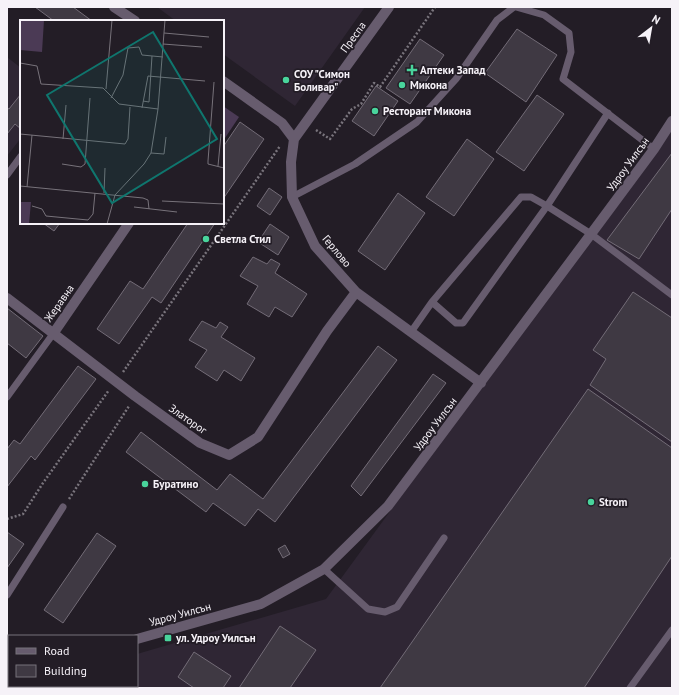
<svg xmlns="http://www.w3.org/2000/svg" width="679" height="695" font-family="'PT Sans',sans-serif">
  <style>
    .built { fill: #2f2634 }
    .green { fill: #4b3a55 }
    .building { fill: #3f3943; stroke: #736c77 }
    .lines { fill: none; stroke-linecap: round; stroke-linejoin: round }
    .path { stroke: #79747c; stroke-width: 2.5; stroke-dasharray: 2 2; stroke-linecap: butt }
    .service { stroke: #675c6e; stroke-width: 7 }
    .minor { stroke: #675c6e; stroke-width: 10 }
    .poi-dot { fill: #49d49c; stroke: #231d26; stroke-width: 1.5 }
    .labels { text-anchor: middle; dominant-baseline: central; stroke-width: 3.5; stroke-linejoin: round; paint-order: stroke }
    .street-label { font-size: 11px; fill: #f6f2f8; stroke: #231d26 }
    .poi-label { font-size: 11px; font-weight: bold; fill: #f6f2f8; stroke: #231d26; text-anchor: start }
    .inset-road { fill: none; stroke: #77727a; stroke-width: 1 }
    .view { fill: #0f766e; fill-opacity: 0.15; stroke: #0f766e; stroke-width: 2 }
    .inset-edge { fill: none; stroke: #f6f2f8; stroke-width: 2 }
  </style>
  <rect width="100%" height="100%" fill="#231d26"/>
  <!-- built -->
  <path class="built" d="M157 7H365L295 106 223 54V21H176Z
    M7 57 21 68V138L7 156Z
    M672 125V688H38L40 686H137V654L326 599Z"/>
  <!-- green -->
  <path class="green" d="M223 106 239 117 223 141Z"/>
  <!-- building -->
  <path class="building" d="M35 7H73L92 21H54Z
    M517 29 557 55 526 102 485 73Z
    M420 39 444 55 410 104 386 88Z
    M376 86 398 101 374 136 352 121Z
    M21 94V129L15 124 7 134V108L9 109Z
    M537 95 564 114 524 171 496 152Z
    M240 122 264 139 223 199V147Z
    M467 139 494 159 454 216 426 197Z
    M672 153V209L639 259 607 240Z
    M269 188 282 197 270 215 257 206Z
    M398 193 425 213 385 270 358 251Z
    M43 223H60L54 231Z
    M188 223H215L161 303 152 297 119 344 97 329 130 281 143 289Z
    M270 224 289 237 278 255 258 242Z
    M253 257 267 264 271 259 280 264 275 273 307 294 292 317 275 307 269 317 247 304 258 286 240 276Z
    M633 292 672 318V442L590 385 606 359 593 350Z
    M7 308 43 336 26 358 7 343Z
    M202 321 216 328 220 322 228 327 221 337 255 358 241 381 224 370 217 381 195 367 207 350 189 340Z
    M378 346 397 360 275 522 258 509 245 526 213 503 206 512 126 452 141 432 217 490 230 474 263 499Z
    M78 366 96 379 35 460 31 456 7 487V449L14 440 20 444Z
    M433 374 446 383 361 496 351 486Z
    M588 389 672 448V556L584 688H380Z
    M7 532 24 544 7 568Z
    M97 533 116 546 63 623 44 610Z
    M285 545 290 554 283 558 278 549Z
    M280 626 316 650 290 688H239Z
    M194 652 231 676 223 688H194L178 677Z"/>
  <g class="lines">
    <!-- path -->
    <path class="path" d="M316 130 330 139 352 109 361 104 374 83 380 87 435 7
      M123 372 280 146
      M69 499 129 406
      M7 519 23 514 43 483 109 390"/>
    <!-- service -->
    <path class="service" d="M516 7 544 15 569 33 571 52 563 79 654 149
      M7 175 21 156
      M292 197 355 164 417 122 456 79 497 20 514 7
      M432 302 456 323H463L547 206 608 113
      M411 332 432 302 521 197H531L547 206 591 234 672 295
      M7 397 53 334
      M324 569 368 609 385 612 397 607 444 538
      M7 595 63 507
      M630 688 672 630"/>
    <!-- minor -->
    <path class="minor" d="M114 7 135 21
      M223 81 282 123 294 139 291 162 292 197 315 246 356 292 481 383
      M294 139 389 7
      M7 298 135 396 200 443 229 455 258 437 327 331 356 292
      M53 334 129 223
      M137 639 261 604 324 569 388 506 591 234 654 149 672 121
      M7 641 9 643
      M54 686 56 688
      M13 688 15 686"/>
  </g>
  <!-- markers -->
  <g class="poi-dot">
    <path d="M410 64h4v4h4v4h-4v4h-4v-4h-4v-4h4z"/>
    <circle cx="286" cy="80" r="4"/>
    <circle cx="402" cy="85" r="4"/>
    <circle cx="375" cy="111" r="4"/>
    <circle cx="206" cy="239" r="4"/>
    <circle cx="145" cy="484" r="4"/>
    <circle cx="591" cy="502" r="4"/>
    <rect x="164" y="634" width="8" height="8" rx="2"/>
  </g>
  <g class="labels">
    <!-- street labels -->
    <g class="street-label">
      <text transform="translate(353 37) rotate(-54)">Преспа</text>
      <text transform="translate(628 164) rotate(-54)">Удроу Уилсън</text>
      <text transform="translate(337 251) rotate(50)">Герлово</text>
      <text transform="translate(59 303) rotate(-55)">Жеравна</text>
      <text transform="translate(188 419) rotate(35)">Златорог</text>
      <text transform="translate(435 424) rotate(-53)">Удроу Уилсън</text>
      <text transform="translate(180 614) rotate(-15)">Удроу Уилсън</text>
    </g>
    <!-- poi labels -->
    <g class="poi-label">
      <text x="420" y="70">Аптеки Запад</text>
      <text x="294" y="74">СОУ "Симон<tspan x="294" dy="13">Боливар"</tspan></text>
      <text x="410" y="85">Микона</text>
      <text x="383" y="111">Ресторант Микона</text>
      <text x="214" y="239">Светла Стил</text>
      <text x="153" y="484">Буратино</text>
      <text x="599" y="502">Strom</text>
      <text x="176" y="638">ул. Удроу Уилсън</text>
    </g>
  </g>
  <!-- overview -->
  <g transform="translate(20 20)">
    <rect width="204" height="204" fill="#231d26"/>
    <path d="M0 0H24L22 32 0 30ZM0 182H11L9 204H0Z" fill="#4b3a55"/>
    <path class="inset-road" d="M144 13 189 17M143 24 182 27M0 43 17 46 21 64 83 68 99 84 138 89M194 62 188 141V144L204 148M86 69 92 0M91 78 103 55 108 28 119 27 122 35 143 37M123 81 129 82 132 36M122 88 128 56 185 61M0 114 105 124 108 119 110 87M43 119 46 85M131 133 144 134 146 117M42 144 61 147 65 144 70 78M198 146 201 114M0 166 123 178 128 180 129 189M7 167 12 115M84 173 85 148M142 181 204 184M12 186 22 189 26 196 68 200 73 194 75 173M114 187 157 192M87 204 95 175 124 144 131 133 138 89 145 0"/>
    <path class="view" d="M133 12 197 119 92 183 27 75Z"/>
    <rect width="204" height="204" class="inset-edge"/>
  </g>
  <!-- border -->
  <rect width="679" height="695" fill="none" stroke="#f6f2f8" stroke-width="16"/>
  <!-- legend -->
  <rect x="8" y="635" width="130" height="52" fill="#231d26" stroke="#77727a"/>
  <rect x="16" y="648" width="20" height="6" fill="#675c6e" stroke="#77727a"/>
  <text x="44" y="655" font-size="12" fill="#f6f2f8">Road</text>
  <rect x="16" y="665" width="20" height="12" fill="#3f3943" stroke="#77727a"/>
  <text x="44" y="675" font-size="12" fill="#f6f2f8">Building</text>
  <!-- north arrow -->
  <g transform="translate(651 28) rotate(31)" stroke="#231d26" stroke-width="3" paint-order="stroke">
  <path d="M0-3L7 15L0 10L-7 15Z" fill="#f6f2f8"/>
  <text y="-6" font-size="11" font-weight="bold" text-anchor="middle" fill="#f6f2f8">N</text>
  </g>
</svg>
